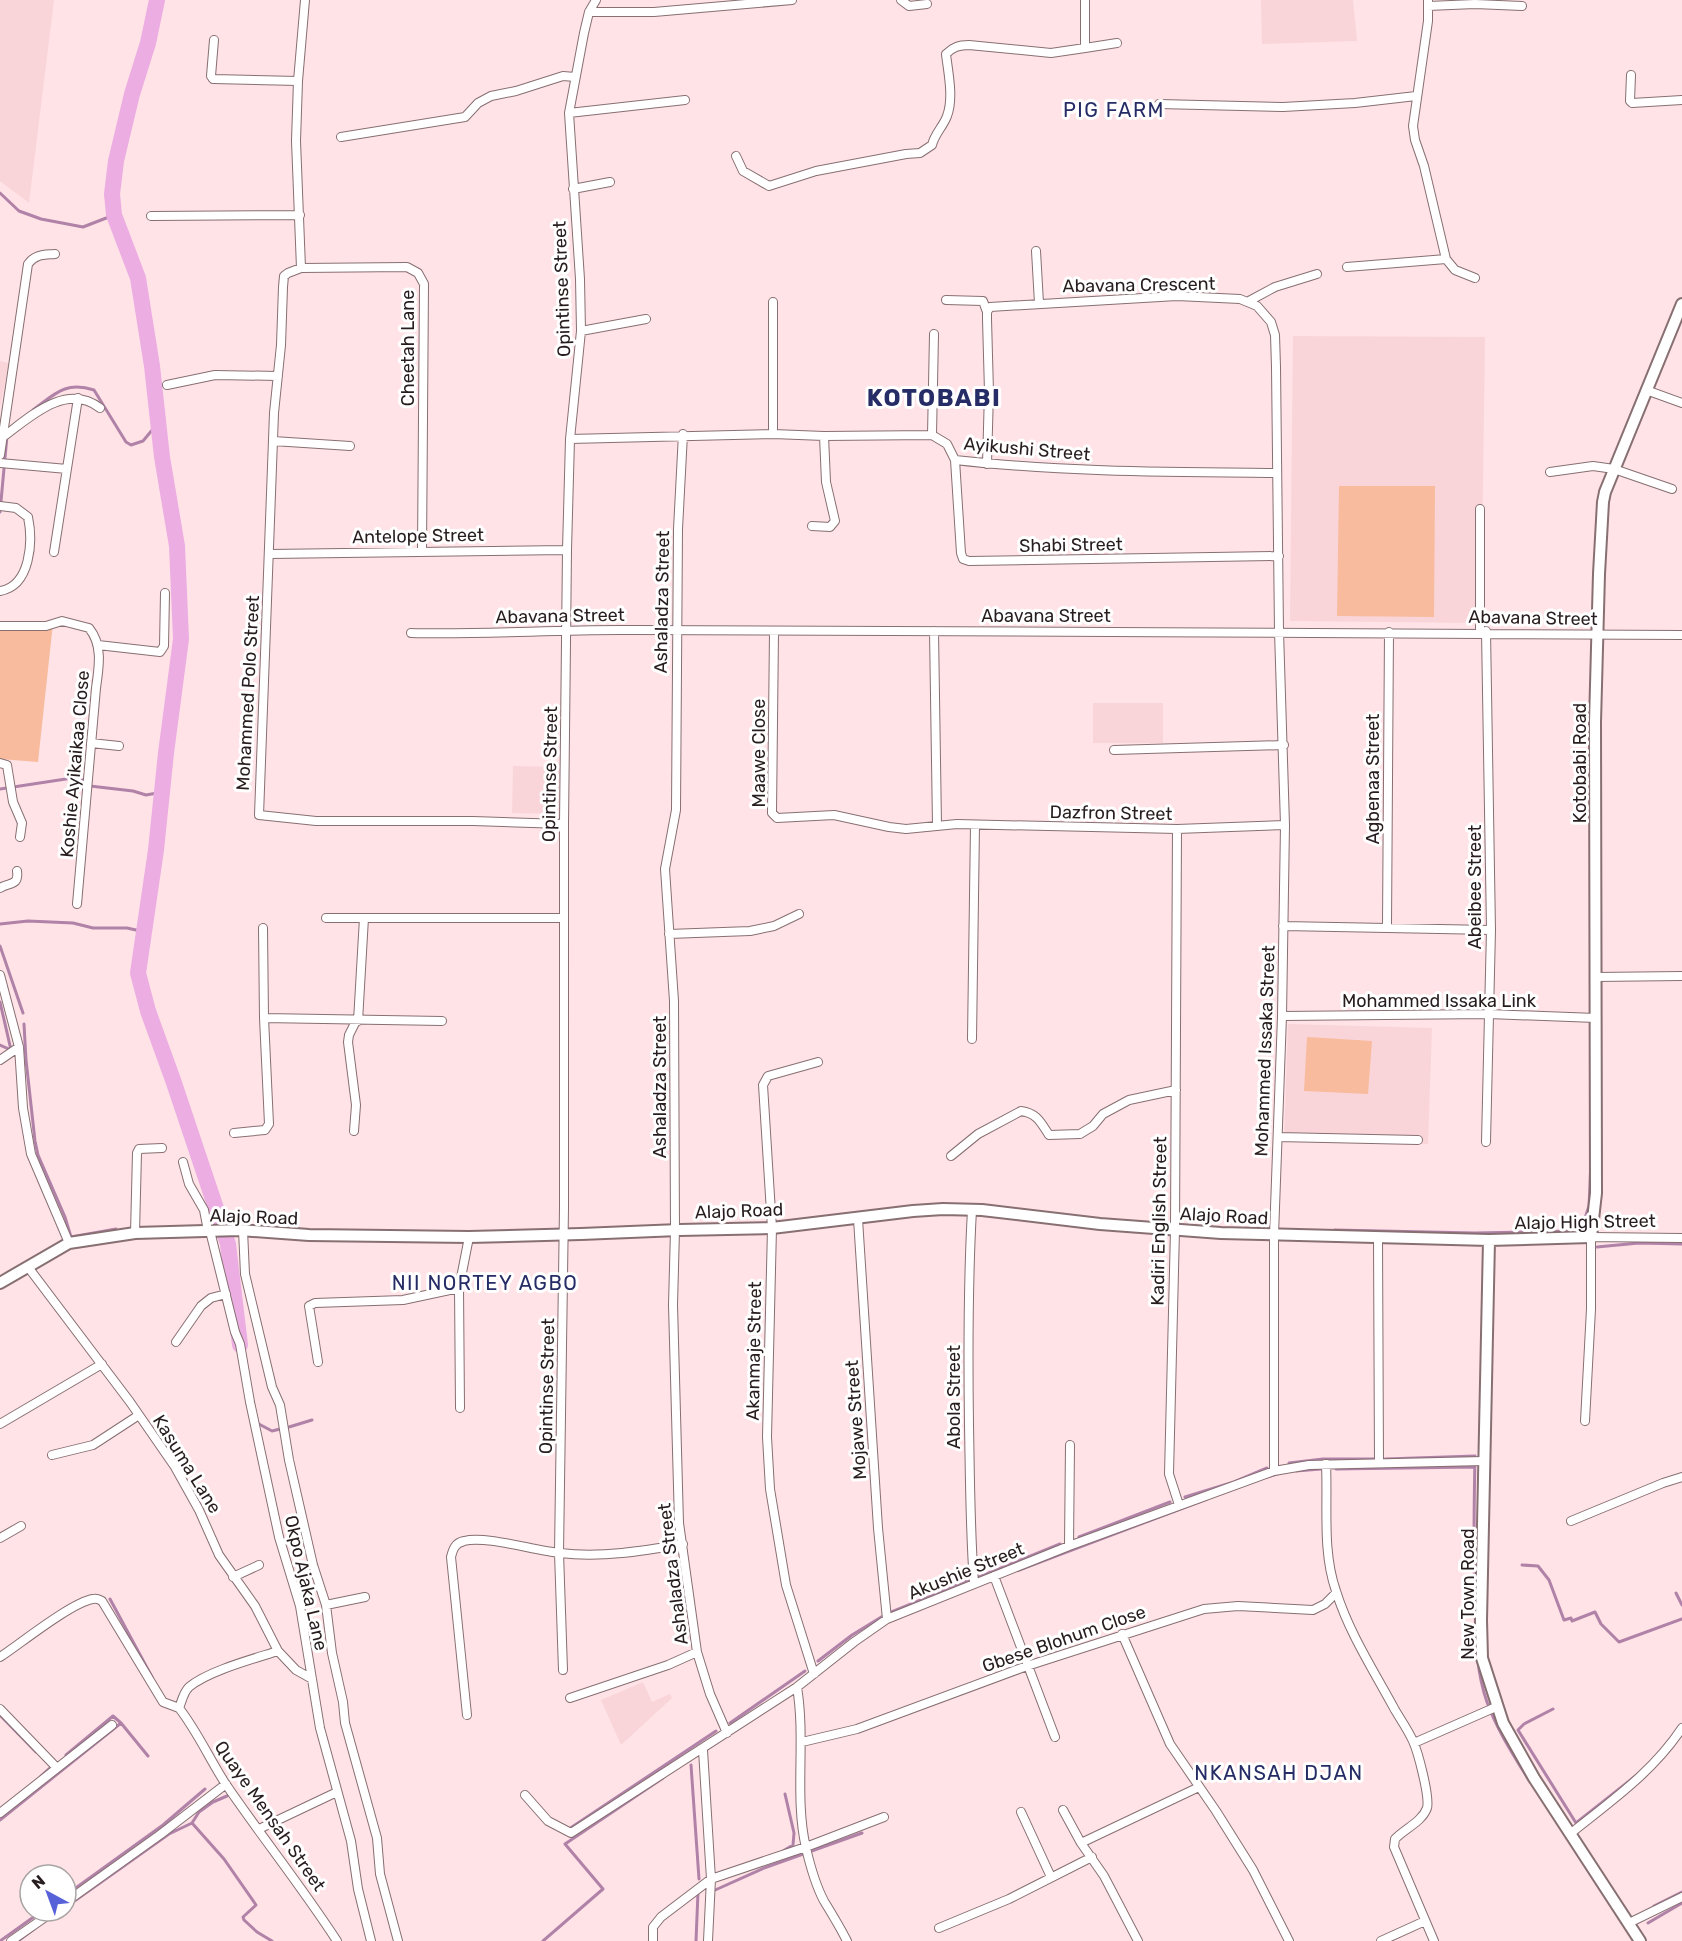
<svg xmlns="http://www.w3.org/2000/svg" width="1682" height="1941" font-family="Rubik,sans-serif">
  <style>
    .built { fill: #f9d5d9 }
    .green { fill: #f8bb9d }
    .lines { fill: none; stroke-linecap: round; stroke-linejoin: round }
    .stream { stroke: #b182a8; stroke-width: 3 }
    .river { stroke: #ecade3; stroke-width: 16 }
    .street-casing { stroke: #876f72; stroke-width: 10 }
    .secondary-casing { stroke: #876f72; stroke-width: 14 }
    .street { stroke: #fff; stroke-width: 8 }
    .secondary { stroke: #fff; stroke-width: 10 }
    .labels { text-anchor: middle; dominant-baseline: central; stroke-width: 6; stroke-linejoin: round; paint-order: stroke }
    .street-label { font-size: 18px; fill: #271d1f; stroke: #fff }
    .neighbourhood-label { font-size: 20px; letter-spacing: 1.5px; fill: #262c65; stroke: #fff }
    .district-label { font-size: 24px; font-weight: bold; letter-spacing: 1.5px; fill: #262c65; stroke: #fff }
  </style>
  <rect width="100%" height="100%" fill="#ffe3e7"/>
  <!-- built -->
  <path class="built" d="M0 0H54L29 203 0 181Z
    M1261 0H1353L1357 41 1262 44Z
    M1293 336 1485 337 1481 623 1290 621Z
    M0 361 9 363 0 408Z
    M1093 703H1163V743H1093Z
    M513 766 560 767 558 814 512 813Z
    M1288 1024 1432 1028 1428 1144 1284 1141Z
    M643 1682 652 1702 670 1694 672 1698 621 1745 601 1700Z"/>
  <!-- green -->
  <path class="green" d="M1339 486H1435L1434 617 1337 616Z
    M0 622 53 623 38 762 0 759Z
    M1307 1037 1372 1041 1368 1094 1304 1091Z"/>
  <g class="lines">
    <!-- stream -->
    <path class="stream" d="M0 193 19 211 41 219 83 227 114 215
      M33 410C55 394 65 381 94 390L126 442 131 445 143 441 158 423
      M0 512 7 436
      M90 786 133 791 146 795 163 792
      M0 789 79 777 85 783
      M0 924 28 921 73 923 93 928H127L145 932
      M0 946 23 1013
      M0 1002 11 1050
      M24 1024 26 1060 35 1141 38 1155 65 1217 71 1237 116 1229
      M0 1045 11 1050
      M1335 1230 1475 1233 1569 1231 1585 1218 1589 1206 1591 1160
      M1597 1247 1639 1243 1682 1244
      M257 1423 272 1431 280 1429
      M289 1427 312 1420
      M1385 1459 1475 1456C1474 1507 1473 1557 1475 1607 1476 1639 1476 1671 1487 1702 1497 1730 1514 1756 1530 1782
      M1289 1463 1323 1459H1375
      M1336 1469 1475 1467
      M1296 1471 1321 1469
      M1267 1477 1280 1473
      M1185 1497 1234 1482 1267 1468
      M1079 1537 1170 1502
      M1522 1565 1538 1566 1549 1580 1564 1620 1571 1618 1572 1621 1595 1612 1601 1624 1619 1642 1682 1619
      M1019 1570 1207 1499
      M979 1577 1060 1544
      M1676 1593 1682 1605
      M110 1599 152 1677
      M889 1613 970 1580
      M818 1661 852 1635 883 1616
      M1553 1709 1524 1724 1518 1730 1576 1823 1638 1774
      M0 1715 36 1752
      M730 1723 805 1671
      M66 1755 113 1716 121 1723 148 1756
      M691 1765 699 1879
      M41 1776 52 1766
      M0 1820 121 1723
      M192 1823 224 1859 256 1905 243 1917 244 1920 257 1932 272 1941
      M569 1829 716 1731
      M783 1851 793 1845 794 1833 785 1794
      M713 1891 764 1868 862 1833
      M66 1895 163 1825 205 1789
      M1654 1906 1682 1892
      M66 1907 169 1834 192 1823 199 1812 213 1802 227 1796
      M1648 1923 1682 1903
      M0 1941 42 1911
      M18 1941 34 1929
      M543 1941 603 1889 565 1844 663 1778
      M696 1941 698 1892"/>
    <!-- river -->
    <path class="river" d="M157 0 148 43 132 94 116 161 112 194 114 215 138 278 152 366 162 457 177 546 181 639 166 753 156 850 138 973 148 1011 173 1080 228 1244 240 1345"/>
    <!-- street casing -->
    <g class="street-casing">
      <path id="street" d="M901 0 909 6 927 4
        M1085 0V48L1117 43
        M1428 0V21L1413 126 1415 140 1424 166 1446 259 1455 270 1475 278
        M1428 6 1475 4 1522 6
        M589 12H654L792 0
        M214 40 211 76 213 79 298 81
        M1631 75 1630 101 1632 103 1682 100
        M1159 104 1283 107 1355 103 1416 96
        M569 113 685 100
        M341 137 465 117 478 103 491 96 516 91 563 76 575 77
        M736 156 743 171 769 186 816 171 906 154 920 153 932 145C935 133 943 127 947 116 954 98 948 72 946 54 953 47 959 45 969 45L1051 53 1085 48
        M573 189 610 182
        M151 216 300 215
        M1036 251 1039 303
        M1347 267 1446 259
        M301 268 296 141 298 81 305 0
        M946 300 983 301 987 312
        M1249 301 1275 287 1317 274
        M581 331 646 319
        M167 385 215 375 278 376
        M1646 390 1682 403
        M683 434 678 529 676 810 665 869 674 1001 675 1230 673 1305 679 1523 697 1652 710 1694 727 1733
        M773 434V302
        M932 435 934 334
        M3 437C30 417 66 382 100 408
        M570 439 773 434 824 436 932 435 947 444 955 460C1062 472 1169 472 1276 473
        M273 441 350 446
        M0 455 28 264C35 254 44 255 55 254
        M955 460 961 553 963 559 969 561 1279 556
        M0 463 67 469
        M987 464 989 392 987 319V312L990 307 1177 296 1240 299 1257 306 1271 322 1275 335 1276 367 1279 631 1285 825 1282 1016 1274 1235V1471
        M1550 472 1593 466 1614 469 1672 489
        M0 506 16 508 28 517C33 541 31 586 0 591
        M1480 509V631
        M812 526 830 527 835 521 826 482 824 436
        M422 551 424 284 418 273 407 267 301 268 288 273 284 276 283 287 281 345 274 413 259 815 316 821H473L564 824
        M54 552 78 398
        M270 554 567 550
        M0 626H46L62 621 89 628C103 645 99 667 96 688L77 904
        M934 631 937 825
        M1486 631 1491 930 1486 1142
        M774 632 772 813 777 818 834 815 889 827 906 829 957 824 1177 829 1285 825
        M411 633C485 635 560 629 634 630 983 633 1333 631 1682 635
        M98 645 160 652 164 646 165 593
        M91 743 119 746
        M1114 750 1284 745
        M0 763 7 765 13 802 22 823 20 837
        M1177 829 1175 1230 1169 1474 1179 1505
        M0 888C10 882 19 886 17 871
        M326 918H564
        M1283 926 1491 930
        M1387 926 1389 632
        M669 934 750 931 774 926 799 914
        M0 975 19 1047 23 1108 31 1154 69 1243
        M1595 977 1682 976
        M1282 1016 1489 1014 1596 1018
        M264 1018 442 1021
        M358 1021 364 918
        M972 1039 975 825
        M0 1060 19 1047
        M354 1131 356 1105 348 1042 349 1035 356 1021
        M234 1133 265 1130 269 1124 264 1018 263 928
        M1278 1137 1418 1140
        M951 1156 978 1134 1021 1111C1037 1113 1041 1123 1049 1135L1080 1134 1093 1126 1103 1114 1129 1100 1176 1090
        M183 1162 189 1184 204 1210 208 1231
        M972 1210C968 1281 968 1353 969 1424 970 1477 970 1530 974 1583
        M858 1219 878 1528 887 1619
        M243 1230 245 1274 272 1387 280 1405 289 1460 313 1565 326 1605 332 1653 343 1702 345 1723 377 1838 380 1874 398 1941
        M210 1231 235 1332 240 1344 250 1402 279 1537 300 1606 320 1728 351 1841 358 1889 371 1941
        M135 1233 137 1153 139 1149 162 1148
        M1378 1237 1379 1463
        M28 1267 130 1402 175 1467 199 1510 219 1555 255 1606 278 1651 296 1670 312 1679
        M176 1342 201 1306 211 1298 226 1294
        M318 1362 309 1306 315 1303 403 1300 459 1288
        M460 1408 459 1288 469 1237
        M1585 1421 1591 1309V1237L1682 1238
        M0 1424 102 1364
        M52 1455 93 1445 139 1415
        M1326 1464C1328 1506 1322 1551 1336 1591 1349 1633 1374 1671 1395 1710 1401 1720 1408 1730 1413 1741 1418 1752 1430 1797 1427 1808 1422 1822 1404 1829 1395 1839L1394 1847 1434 1941
        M1571 1521 1663 1483 1682 1477
        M0 1538 21 1526
        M1069 1546 1070 1445
        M994 1576 1055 1737
        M233 1577 259 1565
        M326 1605 365 1597
        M1122 1634 1170 1744 1216 1811 1253 1870 1289 1941
        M0 1657C20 1644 72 1602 93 1599 97 1598 98 1599 102 1601L163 1702 179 1708
        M563 1670 559 1553 564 1208V824L567 550 570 439 581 331 580 279 569 113 584 33 589 12 596 0
        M814 1674 786 1585 770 1489 767 1437 772 1228 763 1085 768 1076 818 1062
        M797 1687C806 1741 794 1796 806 1848 810 1865 816 1886 824 1901 832 1914 840 1927 847 1941
        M570 1698 668 1665 697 1652
        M179 1708C197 1731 209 1758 225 1783 261 1836 302 1887 337 1941
        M179 1708C182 1701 183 1693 189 1687 208 1671 253 1659 278 1651
        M0 1709 57 1768
        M467 1715 451 1557C453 1549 455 1543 464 1541 486 1535 535 1551 560 1553 601 1558 643 1551 683 1544
        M802 1742 857 1729 1027 1666 1204 1609 1238 1606 1313 1610 1325 1604 1336 1593
        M1414 1743 1496 1707
        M703 1750 711 1879 708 1941
        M525 1795 548 1821 571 1833 797 1687 854 1642 887 1619 1069 1546 1274 1471 1309 1465 1484 1461
        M1063 1810 1081 1843 1104 1876 1138 1941
        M1021 1812 1051 1877
        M0 1813 112 1725
        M259 1829 337 1792
        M1570 1834C1611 1801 1653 1772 1682 1728
        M1081 1843 1199 1787
        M66 1902 161 1834 226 1784
        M1629 1923 1682 1897
        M939 1928 1009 1899 1092 1857
        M11 1941 54 1911
        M653 1941V1927L661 1917 711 1879 806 1847 884 1817
        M1381 1941 1425 1921"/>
    </g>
    <!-- secondary casing -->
    <g class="secondary-casing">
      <path id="secondary" d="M1489 1240 1481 1620 1482 1658 1503 1723 1534 1778 1640 1941
        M0 1283 69 1243 135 1233 240 1230 309 1235 469 1237 581 1234 679 1230 772 1228 913 1211 943 1209 982 1210 1100 1224 1221 1233 1489 1240 1591 1237 1596 1193 1595 722 1599 574 1603 502 1605 492 1682 304"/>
    </g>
    <!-- street -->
    <use href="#street" class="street"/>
    <!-- secondary -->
    <use href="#secondary" class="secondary"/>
  </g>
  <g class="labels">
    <!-- street labels -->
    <g class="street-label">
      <text transform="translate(1139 285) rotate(-1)">Abavana Crescent</text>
      <text transform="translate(562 289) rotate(-92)">Opintinse Street</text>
      <text transform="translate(408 348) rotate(-90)">Cheetah Lane</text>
      <text transform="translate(1027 449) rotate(5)">Ayikushi Street</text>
      <text transform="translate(418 536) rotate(-1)">Antelope Street</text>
      <text transform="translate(1071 545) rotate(-1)">Shabi Street</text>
      <text transform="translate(662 602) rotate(-89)">Ashaladza Street</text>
      <text transform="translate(560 616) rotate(-1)">Abavana Street</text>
      <text x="1046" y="616">Abavana Street</text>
      <text transform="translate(1533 618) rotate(1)">Abavana Street</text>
      <text transform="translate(248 693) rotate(-87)">Mohammed Polo Street</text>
      <text transform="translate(759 753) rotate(-90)">Maawe Close</text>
      <text transform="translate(1580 763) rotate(-90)">Kotobabi Road</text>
      <text transform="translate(75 764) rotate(-85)">Koshie Ayikaikaa Close</text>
      <text transform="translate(550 774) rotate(-89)">Opintinse Street</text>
      <text transform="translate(1373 779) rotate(-90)">Agbenaa Street</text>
      <text transform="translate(1111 813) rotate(1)">Dazfron Street</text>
      <text transform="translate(1475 887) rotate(-90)">Abeibee Street</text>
      <text x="1439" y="1001">Mohammed Issaka Link</text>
      <text transform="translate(1265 1051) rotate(-88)">Mohammed Issaka Street</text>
      <text transform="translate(660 1087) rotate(-90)">Ashaladza Street</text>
      <text transform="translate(739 1211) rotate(-2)">Alajo Road</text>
      <text transform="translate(1224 1216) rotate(3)">Alajo Road</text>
      <text transform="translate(254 1217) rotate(2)">Alajo Road</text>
      <text transform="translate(1159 1221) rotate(-89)">Kadiri English Street</text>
      <text transform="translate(1585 1222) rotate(-1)">Alajo High Street</text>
      <text transform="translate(754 1351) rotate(-89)">Akanmaje Street</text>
      <text transform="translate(547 1386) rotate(-89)">Opintinse Street</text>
      <text transform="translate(954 1397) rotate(-90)">Abola Street</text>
      <text transform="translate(856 1420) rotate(-94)">Mojawe Street</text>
      <text transform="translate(187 1464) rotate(58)">Kasuma Lane</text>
      <text transform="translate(966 1571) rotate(-22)">Akushie Street</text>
      <text transform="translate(673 1574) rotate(-97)">Ashaladza Street</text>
      <text transform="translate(306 1583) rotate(77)">Okpo Ajaka Lane</text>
      <text transform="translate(1468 1594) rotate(-90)">New Town Road</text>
      <text transform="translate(1064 1639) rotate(-19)">Gbese Blohum Close</text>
      <text transform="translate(270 1816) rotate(55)">Quaye Mensah Street</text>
    </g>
    <!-- neighbourhood labels -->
    <g class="neighbourhood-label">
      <text x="1114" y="110">PIG FARM</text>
      <text x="485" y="1283">NII NORTEY AGBO</text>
      <text x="1279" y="1773">NKANSAH DJAN</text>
    </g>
    <!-- district labels -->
    <g class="district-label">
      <text x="934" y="398">KOTOBABI</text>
    </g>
  </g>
  <!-- north arrow -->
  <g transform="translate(48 1893) rotate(319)"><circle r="28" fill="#ffffff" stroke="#a9a5a5" stroke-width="1.5"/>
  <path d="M0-4.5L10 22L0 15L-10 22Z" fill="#5762d8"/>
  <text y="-9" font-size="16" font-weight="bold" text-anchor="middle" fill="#271d1f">N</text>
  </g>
</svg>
